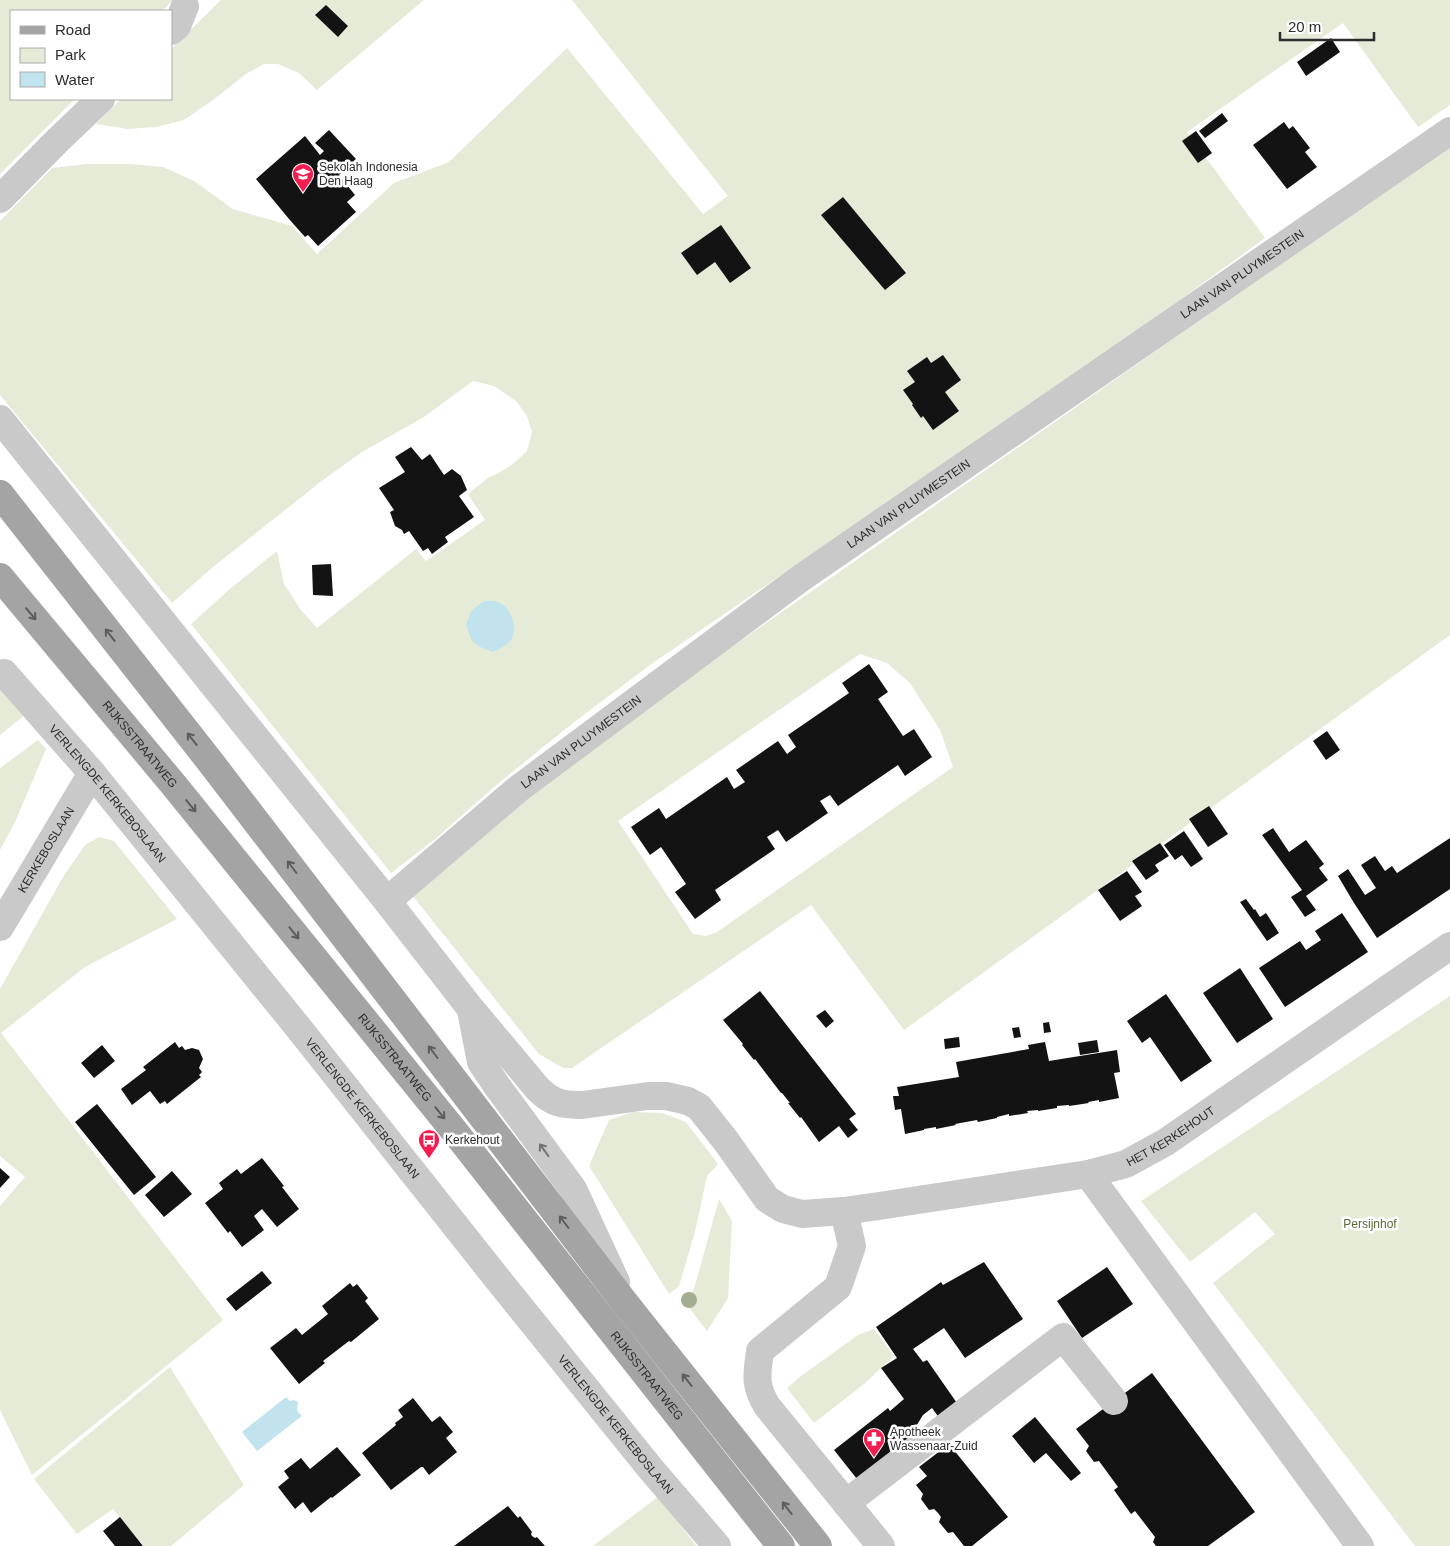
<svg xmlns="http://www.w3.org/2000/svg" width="1450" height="1546" font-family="Helvetica,sans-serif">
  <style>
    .green { fill: #e5ebd7; fill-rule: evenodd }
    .water { fill: #c1e3ed }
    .building { fill: #131313 }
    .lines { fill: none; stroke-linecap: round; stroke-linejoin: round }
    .minor { stroke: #c9c9c9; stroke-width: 28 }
    .major { stroke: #a4a4a4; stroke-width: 28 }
    .tree { fill: #a3ae90 }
    .oneway { stroke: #5c5c5c }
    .oneway2 { stroke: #737373 }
    .labels { text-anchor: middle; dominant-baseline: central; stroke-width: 5; stroke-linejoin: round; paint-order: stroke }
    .poi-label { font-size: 12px; fill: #2c2c2c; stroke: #fff; text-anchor: start }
    .street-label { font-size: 12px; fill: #2c2c2c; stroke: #fff }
    .park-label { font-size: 12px; fill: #576b36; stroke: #fff }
  </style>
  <rect width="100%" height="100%" fill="#fff"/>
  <!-- green -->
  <path class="green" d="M0 0H173L162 11H11V99H75L0 174Z
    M221 0H424L317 90 299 73 278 64H264L246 74 213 100 184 120 156 127 127 129 96 124 121 99H171V49Z
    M572 0H1450V105L1418 127 1343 23 1187 132 1265 238 1144 326 650 665 573 723 501 781 434 840 391 873 191 624 231 588 277 551 284 584 301 610 317 628 416 549 426 561 485 520 468 494 489 477 497 474 513 464 527 451 532 432 527 416 516 401 494 386 473 381 424 417 362 452 323 480 213 567 172 603 0 395V221L52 168 87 164H130L163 167 194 181 233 209 292 226 317 254 394 183 449 162 567 48 703 214 728 196Z
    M1450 143V635L904 1030 811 905 572 1068H563L539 1054 412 895 534 792 723 653 1082 403ZM860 654 887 663 910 683 940 730 953 767 717 932 706 936 693 934 618 821Z
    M0 683 26 714 0 735Z
    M38 740 46 749 15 822 0 850V768Z
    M99 837 114 841 177 919 85 967 1 1033 223 1320 32 1475 0 1410V1206L25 1177 0 1156V989L63 877 85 845Z
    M1450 996V1546H1415L1213 1283 1275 1234 1255 1212 1190 1262 1141 1201Z
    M633 1112 662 1113 686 1122 718 1164 707 1176 695 1232 679 1286 669 1294 589 1166 609 1120Z
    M719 1199 732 1221 728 1298 707 1331 684 1301 694 1289Z
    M874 1329 894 1356 864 1384 814 1423 787 1388 801 1376 858 1335Z
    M170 1367 244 1485 171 1546H144L113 1509 77 1534 34 1479Z
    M659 1496 696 1546H593Z"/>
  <!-- water -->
  <path class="water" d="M484 601C489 601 495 600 500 603 511 608 517 626 512 638 509 645 499 649 493 652L478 646 471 639 466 625 471 611Z
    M286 1397 290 1401 294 1400 298 1402 297 1411 302 1416 257 1451 242 1432Z"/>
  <!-- building -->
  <path class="building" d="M326 5 348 26 338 37 315 15Z
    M1331 38 1340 52 1306 76 1297 62Z
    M1222 113 1228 121 1205 138 1199 131Z
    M1284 122 1289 129 1293 126 1310 148 1305 152 1317 167 1287 189 1253 145Z
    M329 130 356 159 339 175 355 195 347 202 356 212 318 246 308 235 305 237 289 219 256 179 305 136 320 155 324 151 315 143Z
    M1196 131 1212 153 1198 163 1182 141Z
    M843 197 906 273 885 290 821 215Z
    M721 225 751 268 730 283 715 262 697 275 681 253Z
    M943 355 961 380 945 392 959 411 933 430 923 416 921 418 912 405 913 404 903 390 915 382 907 371 927 357 931 363Z
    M411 447 422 460 430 454 444 475 452 469 461 476 467 490 459 496 474 517 445 537 448 542 432 554 428 548 423 551 409 531 404 534 402 530 395 526 390 512 394 510 379 488 405 472 395 457Z
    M331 564 333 596 313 595 312 565Z
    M869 664 888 692 878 699 903 736 914 729 932 757 905 776 898 765 838 806 830 795 820 801 828 813 786 842 778 830 767 837 775 849 715 890 721 900 695 919 675 892 686 884 661 847 650 855 631 827 659 808 666 819 727 777 734 789 745 782 736 770 778 741 787 754 796 747 788 735 849 693 842 683Z
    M1327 731 1340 750 1326 760 1313 741Z
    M1209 806 1228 834 1208 847 1189 819Z
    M1273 828 1289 852 1306 840 1324 864 1319 868 1328 880 1306 896 1316 910 1305 917 1291 897 1302 890 1262 835Z
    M1184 831 1203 859 1191 867 1182 855 1175 860 1164 845Z
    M1450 838V889L1377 938 1354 903 1338 876 1348 869 1365 895 1376 888 1361 865 1375 856 1385 871 1392 866 1397 873Z
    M1160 843 1169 856 1155 865 1159 871 1146 880 1132 861Z
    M1127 871 1142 892 1135 896 1142 906 1120 921 1098 890Z
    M1246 899 1254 910 1255 909 1260 917 1266 913 1279 933 1267 941 1240 902Z
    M1342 913 1368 952 1285 1007 1259 968 1300 941 1306 950 1321 940 1315 931Z
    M1240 968 1273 1019 1237 1043 1203 993Z
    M760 991 856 1114 849 1119 858 1130 848 1138 839 1126 819 1142 801 1117 800 1118 788 1103H790L782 1093H781L755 1059 754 1060 742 1045 743 1044 723 1020Z
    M1166 994 1212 1061 1181 1082 1150 1037 1142 1043 1127 1021Z
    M825 1010 834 1021 826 1028 816 1016Z
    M1049 1022 1051 1032 1044 1033 1043 1023Z
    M1019 1027 1021 1037 1014 1038 1012 1028Z
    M959 1037 960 1047 945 1049 944 1039Z
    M1097 1040 1099 1052 1080 1055 1078 1043Z
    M175 1042 179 1048 182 1046 185 1050 192 1048 199 1050 203 1059 199 1068 202 1072 199 1075 201 1077 167 1104 165 1101 160 1104 150 1091 132 1105 121 1089 146 1070 143 1067Z
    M1045 1042 1049 1061 1117 1050 1120 1072 1114 1073 1119 1098 1099 1102V1100L1088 1102 1089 1103 1069 1106V1105L1057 1106V1108L1038 1111V1110L1027 1111 1028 1113 1009 1116V1114L997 1117V1118L978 1122 977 1120 955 1124 956 1125 936 1129V1127L924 1129V1130L905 1134 901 1109 895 1110 893 1096H899L897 1087 959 1077 956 1062 1029 1049 1028 1045Z
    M102 1045 115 1061 94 1078 81 1063Z
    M97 1104 156 1177 134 1195 75 1122Z
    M262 1158 284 1186 282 1187 299 1209 277 1227 262 1209 254 1216 264 1230 242 1247 230 1231 228 1233 205 1203 223 1189 219 1183 237 1169 241 1174Z
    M0 1168 10 1177 0 1188Z
    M172 1171 192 1194 164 1217 145 1195Z
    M984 1262 1023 1319 965 1358 944 1328 913 1349 923 1362 927 1360 959 1406 940 1419 932 1408 923 1415 912 1433 909 1435 910 1437 857 1479 834 1450 888 1408 890 1411 904 1399 881 1368 897 1358 876 1327 941 1282 943 1285Z
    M1107 1267 1133 1304 1082 1338 1057 1301Z
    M262 1271 272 1283 236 1311 226 1299Z
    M350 1283 353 1287 357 1284 368 1298 365 1301 379 1319 351 1342 349 1341 323 1361 325 1363 299 1384 270 1348 296 1328 302 1335 328 1314 322 1306Z
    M1152 1373 1255 1512 1208 1546H1156L1153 1542 1155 1537 1135 1511 1131 1514 1114 1490 1118 1487 1099 1461 1094 1462 1086 1451 1089 1446 1076 1429Z
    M413 1398 432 1422 440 1416 453 1432 446 1438 457 1452 429 1475 423 1467H421L391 1490 362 1453 396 1425 395 1423 403 1417 398 1410Z
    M1035 1417 1081 1473 1071 1481 1046 1453 1034 1463 1012 1436Z
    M949 1444 1008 1517 972 1546H964L953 1532 948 1533 939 1522 941 1517 938 1513 934 1509 929 1510 921 1499 923 1494 916 1485 927 1476 919 1467Z
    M337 1447 361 1475 332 1498 331 1497 311 1513 303 1502 295 1509 278 1487 289 1478 284 1471 301 1458 310 1469Z
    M508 1506 518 1518 520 1516 532 1532 531 1534 532 1536 535 1538 537 1537 545 1546H454Z
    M120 1517 143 1546H115L103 1531Z"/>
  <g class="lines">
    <!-- minor -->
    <g class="minor">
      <path d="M171 31 177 26 185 6"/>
      <path d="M0 199 56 142 101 99"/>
      <path id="s1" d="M0 419 387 901 471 1009 538 1089C552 1103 562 1105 582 1105L648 1096H666L688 1101 699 1107 726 1141 767 1199 783 1209 802 1214 844 1211 879 1206 1088 1174 1126 1164 1166 1142 1450 946"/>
      <path id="s2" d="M4 673 92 773 297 1026 496 1277 650 1468 717 1546"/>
      <path id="s3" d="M387 901 518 789 801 578 1450 131"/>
      <path id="s4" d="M0 927 92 773"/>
      <path d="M471 1010 481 1062 497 1086 573 1189 616 1282"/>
      <path d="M1088 1174 1360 1546"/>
      <path d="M844 1211 852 1246 838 1287 760 1351C757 1374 754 1385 767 1406L881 1546"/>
      <path d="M846 1503 1063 1337 1114 1401"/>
    </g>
    <!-- major -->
    <g class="major">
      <path d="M0 494 212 764 625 1303 818 1546"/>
      <path id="s5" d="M0 577 173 784 455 1132 781 1546"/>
    </g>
  </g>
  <!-- trees -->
  <circle class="tree" cx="689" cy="1300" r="8"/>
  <!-- one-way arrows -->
  <defs><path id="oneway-shaft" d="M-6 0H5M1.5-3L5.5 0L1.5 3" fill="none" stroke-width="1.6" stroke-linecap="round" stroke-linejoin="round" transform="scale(1.25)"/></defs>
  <g class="oneway">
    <use href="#oneway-shaft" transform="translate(31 614) rotate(50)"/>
    <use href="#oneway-shaft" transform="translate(110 635) rotate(-128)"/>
    <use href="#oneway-shaft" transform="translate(192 739) rotate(-128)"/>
    <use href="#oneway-shaft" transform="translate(191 806) rotate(51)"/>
    <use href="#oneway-shaft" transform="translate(292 867) rotate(-127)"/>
    <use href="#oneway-shaft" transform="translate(294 933) rotate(51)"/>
    <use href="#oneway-shaft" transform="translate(433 1052) rotate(-127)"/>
    <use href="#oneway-shaft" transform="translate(440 1113) rotate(51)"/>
    <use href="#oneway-shaft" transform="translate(564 1222) rotate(-127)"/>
    <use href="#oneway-shaft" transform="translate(687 1380) rotate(-128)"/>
    <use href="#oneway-shaft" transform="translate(787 1508) rotate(-128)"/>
  </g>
  <use class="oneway2" href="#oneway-shaft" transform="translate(544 1150) rotate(-126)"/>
  <!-- icons -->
  <defs>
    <g id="university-pin" transform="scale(1.125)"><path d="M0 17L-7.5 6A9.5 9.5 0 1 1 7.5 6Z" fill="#f41d4f" stroke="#fff"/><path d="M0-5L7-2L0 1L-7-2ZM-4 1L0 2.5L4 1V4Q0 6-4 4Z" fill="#fff"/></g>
    <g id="bus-pin" transform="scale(1.125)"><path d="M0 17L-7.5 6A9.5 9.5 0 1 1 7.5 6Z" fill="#f41d4f" stroke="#fff"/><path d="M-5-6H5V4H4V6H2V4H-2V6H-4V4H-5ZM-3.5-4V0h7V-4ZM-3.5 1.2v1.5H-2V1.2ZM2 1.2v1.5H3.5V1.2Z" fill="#fff"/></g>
    <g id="pharmacy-pin" transform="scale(1.125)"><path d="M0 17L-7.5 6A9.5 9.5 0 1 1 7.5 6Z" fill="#f41d4f" stroke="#fff"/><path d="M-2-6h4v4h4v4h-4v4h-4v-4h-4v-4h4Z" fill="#fff"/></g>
  </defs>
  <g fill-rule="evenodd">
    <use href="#university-pin" x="303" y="174"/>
    <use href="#bus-pin" x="429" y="1140"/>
    <use href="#pharmacy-pin" x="874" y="1439"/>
  </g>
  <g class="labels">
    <!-- poi labels -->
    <g class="poi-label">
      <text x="319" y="167">Sekolah Indonesia<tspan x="319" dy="14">Den Haag</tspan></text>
      <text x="445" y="1140">Kerkehout</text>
      <text x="890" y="1432">Apotheek<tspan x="890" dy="14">Wassenaar-Zuid</tspan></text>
    </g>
    <!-- street labels -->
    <g class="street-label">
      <text stroke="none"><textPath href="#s3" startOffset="1061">LAAN VAN PLUYMESTEIN</textPath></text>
      <text stroke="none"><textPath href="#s3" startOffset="656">LAAN VAN PLUYMESTEIN</textPath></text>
      <text stroke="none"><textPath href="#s3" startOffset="251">LAAN VAN PLUYMESTEIN</textPath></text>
      <text stroke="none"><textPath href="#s5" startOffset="218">RIJKSSTRAATWEG</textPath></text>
      <text stroke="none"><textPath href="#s2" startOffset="159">VERLENGDE KERKEBOSLAAN</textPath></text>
      <text stroke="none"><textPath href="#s4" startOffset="90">KERKEBOSLAAN</textPath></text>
      <text stroke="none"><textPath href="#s5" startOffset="622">RIJKSSTRAATWEG</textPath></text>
      <text stroke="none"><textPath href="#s2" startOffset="564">VERLENGDE KERKEBOSLAAN</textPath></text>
      <text stroke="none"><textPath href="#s1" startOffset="1561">HET KERKEHOUT</textPath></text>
      <text stroke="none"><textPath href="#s5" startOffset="1028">RIJKSSTRAATWEG</textPath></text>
      <text stroke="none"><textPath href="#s2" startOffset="969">VERLENGDE KERKEBOSLAAN</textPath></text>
    </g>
    <!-- park labels -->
    <g class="park-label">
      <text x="1370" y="1224">Persijnhof</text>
    </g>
  </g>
  <!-- legend -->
  <rect x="10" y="10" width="162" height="90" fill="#ffffff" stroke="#ababab"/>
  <rect x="20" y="26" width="25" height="8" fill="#a4a4a4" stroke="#ababab"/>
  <text x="55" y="35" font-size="15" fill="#2c2c2c">Road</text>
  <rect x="20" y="48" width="25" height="15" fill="#e5ebd7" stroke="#ababab"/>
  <text x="55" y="60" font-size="15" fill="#2c2c2c">Park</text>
  <rect x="20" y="72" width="25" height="15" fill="#c1e3ed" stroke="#ababab"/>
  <text x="55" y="85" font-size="15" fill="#2c2c2c">Water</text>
  <!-- scale -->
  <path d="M1280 32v8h94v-8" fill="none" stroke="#2c2c2c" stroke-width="2.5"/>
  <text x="1288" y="32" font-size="15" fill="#2c2c2c" stroke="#ffffff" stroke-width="4" paint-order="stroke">20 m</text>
</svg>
